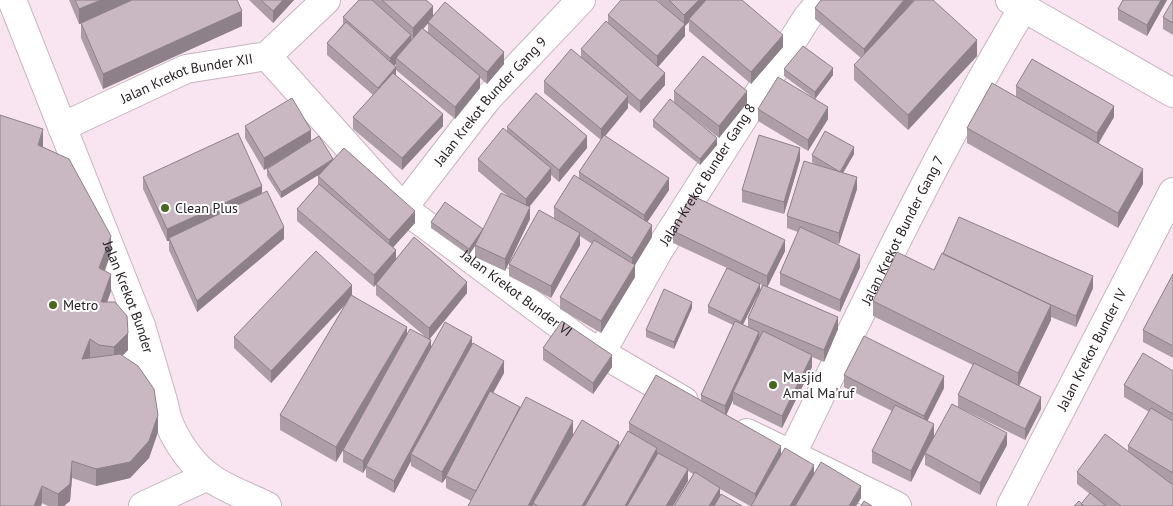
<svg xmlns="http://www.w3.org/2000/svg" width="1173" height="506" font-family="'PT Sans',sans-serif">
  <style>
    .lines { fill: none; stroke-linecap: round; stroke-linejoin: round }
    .minor-casing { stroke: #c6b4bf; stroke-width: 30 }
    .minor { stroke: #fff; stroke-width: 28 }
    .wall { fill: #ad9da7; fill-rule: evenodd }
    .shaded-wall { fill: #8d8088 }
    .building { fill: #c9b7c2; stroke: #8d8088 }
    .poi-dot { fill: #48681e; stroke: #fff; stroke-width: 2 }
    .labels { text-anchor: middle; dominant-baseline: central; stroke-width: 4; stroke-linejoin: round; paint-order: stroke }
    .street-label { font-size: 14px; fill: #292226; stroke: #fff }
    .poi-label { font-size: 14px; fill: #292226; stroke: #fff; text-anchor: start }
  </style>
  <rect width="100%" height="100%" fill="#f9e5f1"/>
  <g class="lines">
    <!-- minor casing -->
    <g class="minor-casing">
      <g id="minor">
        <path id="s1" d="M12 0 141 326 164 404C167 429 188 461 208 476 223 488 249 497 267 506"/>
        <path d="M1010 0 1173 93"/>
        <path id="s2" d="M267 56 403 208 581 341 684 401"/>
        <path id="s3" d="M62 127 186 69 267 56 326 0"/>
        <path id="s4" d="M403 208 487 99 581 0"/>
        <path id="s5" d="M601 353 659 250 807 18 822 0"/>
        <path d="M120 371 141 326"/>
        <path d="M747 433 897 506"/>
        <path id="s6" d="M791 456C865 304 937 152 1023 8"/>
        <path d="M143 506 208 476"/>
        <path id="s7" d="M1011 506 1173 192"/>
      </g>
    </g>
    <!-- minor -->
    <use href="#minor" class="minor"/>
  </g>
  <!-- wall -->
  <path class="wall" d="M69 0H237L242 26 103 89 81 38V23H82L79 24Z
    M249 0H294L273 23Z
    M359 0H426L433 17 504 64 487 84 480 78V88L455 119 396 70V64L395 65 396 75 443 126 402 170 353 129V117L373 95 327 55V43L343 24V17ZM428 23V32L423 29Z
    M657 0H742L783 47 751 84 689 31V22L685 26V36L658 67 665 85 640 113 628 103V108L605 136 669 190 647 222 652 237 635 265V277L601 333 560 309V297L592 244 580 236V245L551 298 509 276V264L554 219V207L579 179V172L601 140 544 93V81L581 57V49L608 23V15L662 5Z
    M821 0H914L906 10 977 56 908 130 854 80V65L861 58 815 19V8Z
    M1123 0H1167L1147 36 1118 20V9Z
    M1173 0V35L1163 29V17Z
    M784 69 833 75 815 99 784 76Z
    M1016 86 1114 117 1099 143 1143 184 1118 228 967 143V128L1016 96Z
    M674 91 747 103 719 138 679 107 717 145 700 165 653 127V120L674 103Z
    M758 109 828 119 808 151 758 121Z
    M245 126 311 141 415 223 393 247 396 259 467 293 429 339 431 347 472 345 504 373 493 393 573 436 619 446 629 432V423L701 401V395L733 325 708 313V306L727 268 673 243V231L785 251 767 287 838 329 824 362 812 357V367L782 428 733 404V400L726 415 781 455 814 474 861 498 856 506H750L720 489V496L742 506H674L693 474 688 471V481L673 506H468L471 501 446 488V478L442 483 411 466V461L394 493 366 477V468L363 473 343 462V450L350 439 336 462 280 430V415L347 303 271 383 234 348V337L352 295 407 335 428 339 376 295V285L374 287 297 221V209L318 185V176L320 174 281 198 267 176V169L281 160 264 170 245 138ZM760 284 762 285 748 318V327L743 325 760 290Z
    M507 127 587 148 559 182 551 175V180L529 206 530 219 505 271 475 257V246L469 255 431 228V222L483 229 509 197 478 171V159L507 132Z
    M43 147 111 253 105 271 111 291 107 302 128 350 122 356 158 432 149 458 130 478 96 486 72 478 70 501 64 506H48L42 503 41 506Z
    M854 154 843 173 857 189 839 244 834 243 860 267 840 312 780 285V273L798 232 787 228V216L816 165 812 162V155Z
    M800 160 784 214 742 202V190Z
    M143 177 262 194 284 239 197 312 169 250V241H167L143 189Z
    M1173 274V358L1143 342V330Z
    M1093 288 1076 327 1051 317V320L1019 386 1041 409 1025 440 958 407V395L973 365 873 316V301Z
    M692 308 674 349 646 337V330Z
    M543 348 612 367 593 394 543 360Z
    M1173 371V506H1106L1081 504 1090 494 1077 484V472L1128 451V446L1149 412 1124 397V385Z
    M844 375 944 388 927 421 934 436 1007 445 980 495 925 465V454L911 482 872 463V451L892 411 844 387Z"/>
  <!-- shaded-wall -->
  <path class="shaded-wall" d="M101 0H139L79 24V9Z
    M283 0H294L273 23V11Z
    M699 0H707L689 19V22L685 26V36L657 68V56L684 24V15Z
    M904 0H914L864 60V49Z
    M1161 0H1167L1147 36V25Z
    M433 6V18L413 40V28Z
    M242 11V26L103 89V74Z
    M411 35V47L396 58V64L390 70V58Z
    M783 35V47L751 84V72Z
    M977 40V56L908 130V115Z
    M504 52V64L487 84V72Z
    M396 67V78L378 99V88Z
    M833 68V75L815 99V92Z
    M665 73V85L640 113V101Z
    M480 76V88L455 119V107Z
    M747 91V103L719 138V126Z
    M628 96V108L601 141V129Z
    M1114 106V117L1097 145V133Z
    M828 107V119L808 151V140Z
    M443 114V126L402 170V158Z
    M43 129V146L38 162V145Z
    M311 130V142L264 170V158Z
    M587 136V148L559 182V170Z
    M717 138V145L700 165V159Z
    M854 147V154L840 178V172Z
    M800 148V160L784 214V202Z
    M333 159V166L281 198V192Z
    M551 168V180L526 211V199Z
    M1143 169V184L1118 228V213Z
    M857 177V189L839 244V233Z
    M669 178V190L644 227V215Z
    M262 186V197L169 238V241H167V229Z
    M530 207V219L505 271V259Z
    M415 211V223L389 252V240Z
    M652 225V237L632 270V258Z
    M284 227V239L197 312V301Z
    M483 229 475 246 469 255V249Z
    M580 233V245L551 298V286Z
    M111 236V253L99 285V268Z
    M785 240V251L767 288V276Z
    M396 250V262L376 284 374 287V275Z
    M860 255V267L840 312V300Z
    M635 265V277L601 333V321Z
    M111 274V291L101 319V302Z
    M1093 276V288L1076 327V316Z
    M467 282V293L429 340V328Z
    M760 284V290L741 328V322Z
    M352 285V297L271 383V371Z
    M692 302V308L674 349V342Z
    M1051 305V320L1018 388V373Z
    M838 317V329L824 362V350Z
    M407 327V342L336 462V447Z
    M759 332V344L733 392V400L725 418V406Z
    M128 333V350L114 364V347Z
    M472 337V349L411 454V461L394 493V481Z
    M90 339V356L82 376V359Z
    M431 340V352L366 466V468L363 473V461Z
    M612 355V367L593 394V383Z
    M812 355V367L782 428V416Z
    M504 361V373L447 476H446V478L442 483V472Z
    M944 376V388L924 428V416Z
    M1041 397V409L1025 440V429Z
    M158 415V432L149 458 130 478 96 486V469Z
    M573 421V437L533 503V506H528Z
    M934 424V436L911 482V471Z
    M1007 433V445L980 495V483Z
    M619 442V454L589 506H582Z
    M781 446V461L755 506V494Z
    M657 448V460L631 506H625Z
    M72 461V478L70 501 64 506H58V494Z
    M814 465V477L797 506H790Z
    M688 469V481L673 506H666Z
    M42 486V503L41 506H34Z
    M861 486V498L856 506H849Z
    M720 488V500L716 506H709Z"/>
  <!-- building -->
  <path class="building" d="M75 0H101L79 9Z
    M132 0H237L242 11 103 74 81 23Z
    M261 0H283L273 11Z
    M359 0H372L411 35 390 58 343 17Z
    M382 0H426L433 6 413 28Z
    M621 0H656L685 24 657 56 608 15Z
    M669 0H699L684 15Z
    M706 0H742L783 35 751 72 689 19Z
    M821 0H904L864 49 815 8Z
    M915 0H933L977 40 908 115 854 65Z
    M1123 0H1161L1147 25 1118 9Z
    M1173 0V23L1163 17Z
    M445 2 504 52 487 72 428 22Z
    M606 21 665 73 640 101 581 49Z
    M346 22 396 67 378 88 327 43Z
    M422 28 480 76 455 107 396 58Z
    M803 46 833 68 815 92 784 69Z
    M571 49 628 96 601 129 544 81Z
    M703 56 747 91 719 126 674 91Z
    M1032 59 1114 106 1097 133 1016 86Z
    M393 73 443 114 402 158 353 117Z
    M778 77 828 107 808 140 758 109Z
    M992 83 1143 169 1118 213 967 128Z
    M536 93 587 136 559 170 507 127Z
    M292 98 311 130 264 158 245 126Z
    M670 99 717 138 700 159 653 120Z
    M0 115 43 129 38 145 69 159 111 236 99 268 111 274 101 302H115L127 316 128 333 114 347 99 345 90 339 82 359 120 354 138 366 154 389 158 415 149 441 130 462 96 469 72 461 70 484 58 494 42 486 34 506H0Z
    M503 128 551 168 526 199 478 159Z
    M825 131 854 147 840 172 812 155Z
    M238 133 262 186 167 229 143 177Z
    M604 135 669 178 644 215 579 172Z
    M759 135 800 148 784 202 742 190Z
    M319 136 333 159 281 192 267 169Z
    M344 148 415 211 389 240 318 176Z
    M804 161 857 177 839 233 787 216Z
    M574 175 652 225 632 258 554 207Z
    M319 184 396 250 374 275 297 209Z
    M267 191 284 227 197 301 169 238Z
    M501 193 530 207 505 259 475 245Z
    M691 195 785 240 767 276 673 231Z
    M445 202 483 229 469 249 431 222Z
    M539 210 580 233 551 286 509 264Z
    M959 217 1093 276 1076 316 1047 303 943 254Z
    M800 227 860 255 840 300 780 273Z
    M414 237 467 282 429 328 376 284Z
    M594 240 635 265 601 321 560 297Z
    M316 251 352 285 271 371 234 337Z
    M897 252 934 270 942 253 1051 305 1018 373 873 301Z
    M727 268 760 284 741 322 708 306Z
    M1173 274V346L1143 330Z
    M763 285 838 317 824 350 748 318Z
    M664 289 692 302 674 342 646 330Z
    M351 295 407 327 336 447 280 415Z
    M562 321 612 355 593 383 543 348Z
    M735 321 759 332 725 406 701 395Z
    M445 322 472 337 394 481 366 466Z
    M410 329 431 340 363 461 343 450Z
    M763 331 812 355 782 416 733 392Z
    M864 336 944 376 924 416 844 375Z
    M473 343 504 361 442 472 411 454Z
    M1143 353 1173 371V414L1124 385Z
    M974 363 1041 397 1025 429 958 395Z
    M656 375 781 446 755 494 629 423Z
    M490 391 520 407 476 491 446 476Z
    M526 397 573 421 528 506H468Z
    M952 404 1007 433 980 483 925 453Z
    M895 405 934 424 911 471 872 451Z
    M1151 408 1173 421V473L1128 446Z
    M582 420 619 442 582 506H538L533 503Z
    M628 431 657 448 625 506H585Z
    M1105 434 1173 485V506H1121L1077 472Z
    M785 448 814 465 790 506H751Z
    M658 453 688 469 666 506H627Z
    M821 462 861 486 849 506H795Z
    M695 472 720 488 709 506H674Z
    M1090 493 1106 506H1084L1081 504Z
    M721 494 742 506H714Z
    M864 501 872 506H861Z
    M1079 501 1084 506H1074Z"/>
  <!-- markers -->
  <g class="poi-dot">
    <circle cx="165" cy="208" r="5"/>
    <circle cx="53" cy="305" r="5"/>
    <circle cx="773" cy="385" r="5"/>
  </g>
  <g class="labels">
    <!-- street labels -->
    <g class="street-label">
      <text stroke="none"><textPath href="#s3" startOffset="135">Jalan Krekot Bunder XII</textPath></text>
      <text stroke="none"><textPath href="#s4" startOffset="138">Jalan Krekot Bunder Gang 9</textPath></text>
      <text stroke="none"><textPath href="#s5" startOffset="208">Jalan Krekot Bunder Gang 8</textPath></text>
      <text stroke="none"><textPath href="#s6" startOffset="252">Jalan Krekot Bunder Gang 7</textPath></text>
      <text stroke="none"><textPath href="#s2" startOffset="346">Jalan Krekot Bunder VI</textPath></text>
      <text stroke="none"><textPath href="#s1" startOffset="319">Jalan Krekot Bunder</textPath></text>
      <text stroke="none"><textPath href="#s7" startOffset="176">Jalan Krekot Bunder IV</textPath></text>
    </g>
    <!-- poi labels -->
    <g class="poi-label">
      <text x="175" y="208">Clean Plus</text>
      <text x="63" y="305">Metro</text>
      <text x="783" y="377">Masjid<tspan x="783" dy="16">Amal Ma'ruf</tspan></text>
    </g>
  </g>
</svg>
